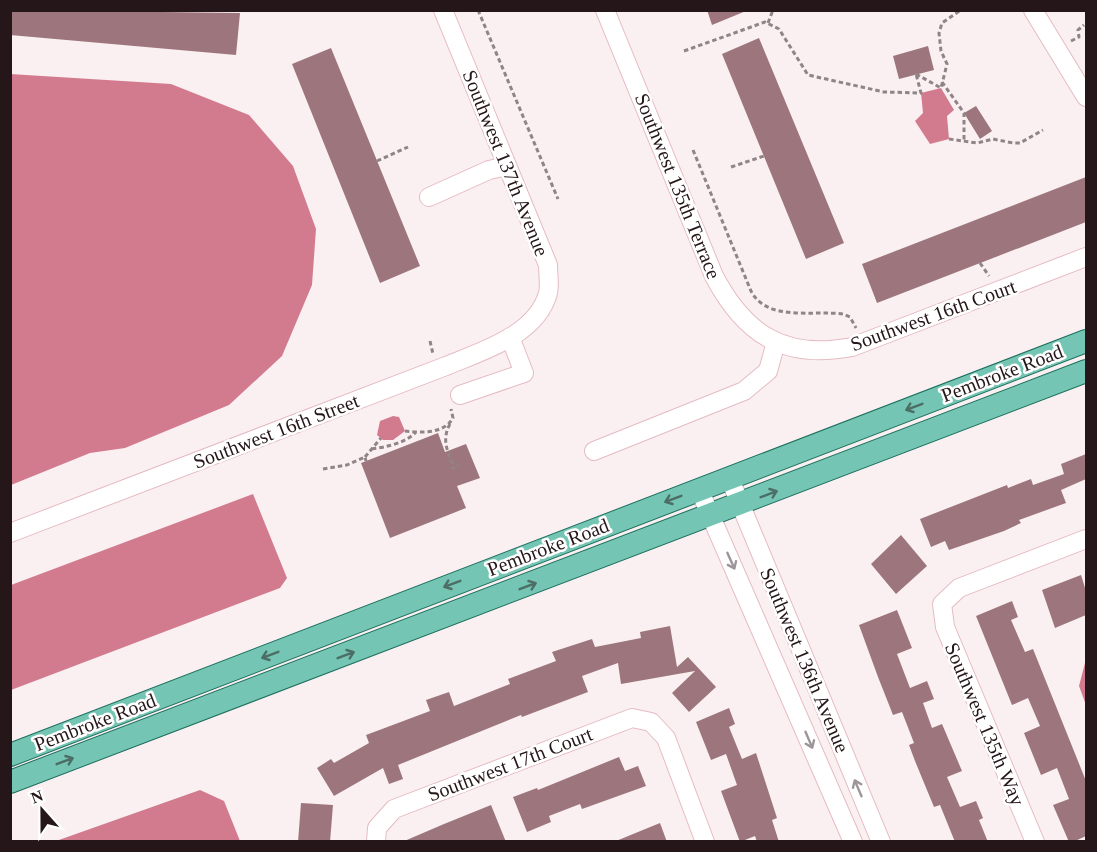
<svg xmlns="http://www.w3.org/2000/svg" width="1097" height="852" font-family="Georgia,serif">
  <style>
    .water { fill: #d27b8e }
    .building { fill: #9d767d }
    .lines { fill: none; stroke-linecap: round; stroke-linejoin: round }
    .minor-casing { stroke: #e5bbc2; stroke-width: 20 }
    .major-casing { stroke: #1d6f5d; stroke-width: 24 }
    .path { stroke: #908486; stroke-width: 3; stroke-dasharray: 4.5 3; stroke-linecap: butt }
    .minor { stroke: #fff; stroke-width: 18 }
    .major { stroke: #74c5b3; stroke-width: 22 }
    .oneway { stroke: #4c6e66 }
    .oneway2 { stroke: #9d9698 }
    .labels { text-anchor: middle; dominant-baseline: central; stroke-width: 5; stroke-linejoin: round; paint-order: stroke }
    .street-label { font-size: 20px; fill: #251619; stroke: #fff }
  </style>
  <rect width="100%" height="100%" fill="#faf0f2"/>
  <!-- water -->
  <path class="water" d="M10 74 171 84 249 115 293 166 316 229 312 285 282 356 229 405 125 448 90 453 11 485Z
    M941 88 954 110 947 116 949 139 930 144 915 121 923 113 921 93Z
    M393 416 399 417 405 431 393 440H383L377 435 380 421Z
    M253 494 287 578 280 588 11 690V585Z
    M1086 659V705L1079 686Z
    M200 790 224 801 240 841H56Z"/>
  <!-- building -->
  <path class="building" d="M10 10 240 13 236 55 10 35Z
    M707 10H746V11L712 25Z
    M759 38 844 243 806 259 722 54Z
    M928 46 934 70 899 79 893 56Z
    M331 48 420 266 380 283 292 64Z
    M976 106 992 131 980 139 964 113Z
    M1086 177V222L877 303 862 264Z
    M438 433 445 452 466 444 480 478 457 486 466 508 390 538 361 463Z
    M1086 454V479L1061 490 1066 503 1019 520 1021 523 1004 531 949 550 945 541 931 547 920 519 1007 485 1008 488 1031 479 1033 485 1064 474 1061 464Z
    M901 535 927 566 896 594 871 564Z
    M1081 575 1086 591V615L1055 628 1042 590Z
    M1012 601 1018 617 1011 620 1025 652 1033 649 1086 781V836L1073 842H1069L1053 805 1069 799 1057 768 1041 775 1024 733 1040 726 1028 698 1012 705 976 616Z
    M897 610 912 648 897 654 910 688 927 681 934 699 923 703 932 728 942 724 962 771 947 777 960 807 976 801 983 818 979 820 988 842H955L940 805 934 807 915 761 909 745 914 743 902 712 893 715 878 677 859 625Z
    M670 626 677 667 688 657 716 687 689 712 672 693 695 671 621 684 618 663 582 676 588 692 522 717 521 715 398 765 403 779 389 784 383 768 334 796 317 768 331 759 334 763 369 743 366 735 430 711 426 700 449 692 454 706 510 684 508 679 556 661 552 652 592 639 595 647 641 638 640 632Z
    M729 708 735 724 729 727 742 759 756 753 777 818 772 820 779 842H757L755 836 740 842 721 791 737 785 726 754 711 760 696 722Z
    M619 757 625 771 638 766 646 786 582 809 580 804 549 816 551 822 527 832 513 797 537 788 538 790Z
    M301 803 333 805 330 842H298Z
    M491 805 506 842H402L444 824Z
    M660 823 667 842H616V841Z"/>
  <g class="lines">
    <!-- minor casing -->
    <g class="minor-casing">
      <path id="minor" d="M605 10 714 276C745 335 785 360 852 347L1086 257
        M1033 10 1086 97
        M429 197 489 170 507 166
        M460 395 524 373 510 337
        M594 451 744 391 768 371 776 342
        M729 477 881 842
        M699 489 853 842
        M10 533 446 366C482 351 537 335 548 293 550 285 548 274 548 265L443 10
        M376 842 377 828 394 809 632 718 651 722 666 738 705 842
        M1035 842 945 627 942 604 959 588 1086 539"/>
    </g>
    <!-- major casing -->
    <g class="major-casing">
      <path id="major" d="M10 755 1086 341
        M10 782 1086 371"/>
    </g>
    <!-- path -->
    <path class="path" d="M478 10 558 199
      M768 23 773 10
      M1071 41 1079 37 1078 30 1084 25
      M684 51 765 22 779 29 808 75 884 92 921 93 916 74
      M916 74 941 88 947 64 941 51 939 33 942 23 961 10
      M942 82 964 113V141
      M949 139 977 143 993 139 1013 143H1020L1043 130
      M693 150 751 291C767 322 813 310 843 314L850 317 856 328
      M377 161 408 147
      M731 167 764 156
      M980 263 989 276
      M430 341 433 354
      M450 424C441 440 448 452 454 468
      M405 431C421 433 444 434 453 418L451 409
      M372 449C386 447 406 443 416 432
      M365 457 381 438
      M323 469 347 465 365 457 366 461
      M451 469 459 465"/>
    <!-- minor -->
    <use href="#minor" class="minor"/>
    <!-- major -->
    <use href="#major" class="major"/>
  </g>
  <!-- one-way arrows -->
  <defs><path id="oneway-shaft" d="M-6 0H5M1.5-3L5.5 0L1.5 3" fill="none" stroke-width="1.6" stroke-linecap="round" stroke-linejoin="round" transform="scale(1.5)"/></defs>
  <g class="oneway">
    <use href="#oneway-shaft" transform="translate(914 407) rotate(159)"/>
    <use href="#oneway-shaft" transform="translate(769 494) rotate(-21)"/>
    <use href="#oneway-shaft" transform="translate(673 499) rotate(159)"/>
    <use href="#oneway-shaft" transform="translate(452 584) rotate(159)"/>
    <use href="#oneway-shaft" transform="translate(528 586) rotate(-21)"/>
    <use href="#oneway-shaft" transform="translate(270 655) rotate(159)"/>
    <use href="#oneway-shaft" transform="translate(346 655) rotate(-21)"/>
    <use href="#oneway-shaft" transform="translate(65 761) rotate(-21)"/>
  </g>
  <g class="oneway2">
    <use href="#oneway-shaft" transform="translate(731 561) rotate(66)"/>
    <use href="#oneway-shaft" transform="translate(809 740) rotate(67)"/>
    <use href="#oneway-shaft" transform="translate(858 788) rotate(-113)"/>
  </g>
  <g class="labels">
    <!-- street labels -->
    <g class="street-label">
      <text transform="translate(506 163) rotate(68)">Southwest 137th Avenue</text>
      <text transform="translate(678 186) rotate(68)">Southwest 135th Terrace</text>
      <text transform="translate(933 315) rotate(-20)">Southwest 16th Court</text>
      <text transform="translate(1002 373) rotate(-21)">Pembroke Road</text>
      <text transform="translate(276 431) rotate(-21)">Southwest 16th Street</text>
      <text transform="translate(548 547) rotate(-21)">Pembroke Road</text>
      <text transform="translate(805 660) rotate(67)">Southwest 136th Avenue</text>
      <text transform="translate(95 722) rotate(-21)">Pembroke Road</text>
      <text transform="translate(985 724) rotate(67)">Southwest 135th Way</text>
      <text transform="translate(510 764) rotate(-21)">Southwest 17th Court</text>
    </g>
  </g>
  <!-- border -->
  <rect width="1097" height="852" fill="none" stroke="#251619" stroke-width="24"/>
  <!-- north arrow -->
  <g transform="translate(42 810) rotate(339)" stroke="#ffffff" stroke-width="4.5" paint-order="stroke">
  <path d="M0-4.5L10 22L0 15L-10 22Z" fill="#251619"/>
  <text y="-9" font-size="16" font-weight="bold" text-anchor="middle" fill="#251619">N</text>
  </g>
</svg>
